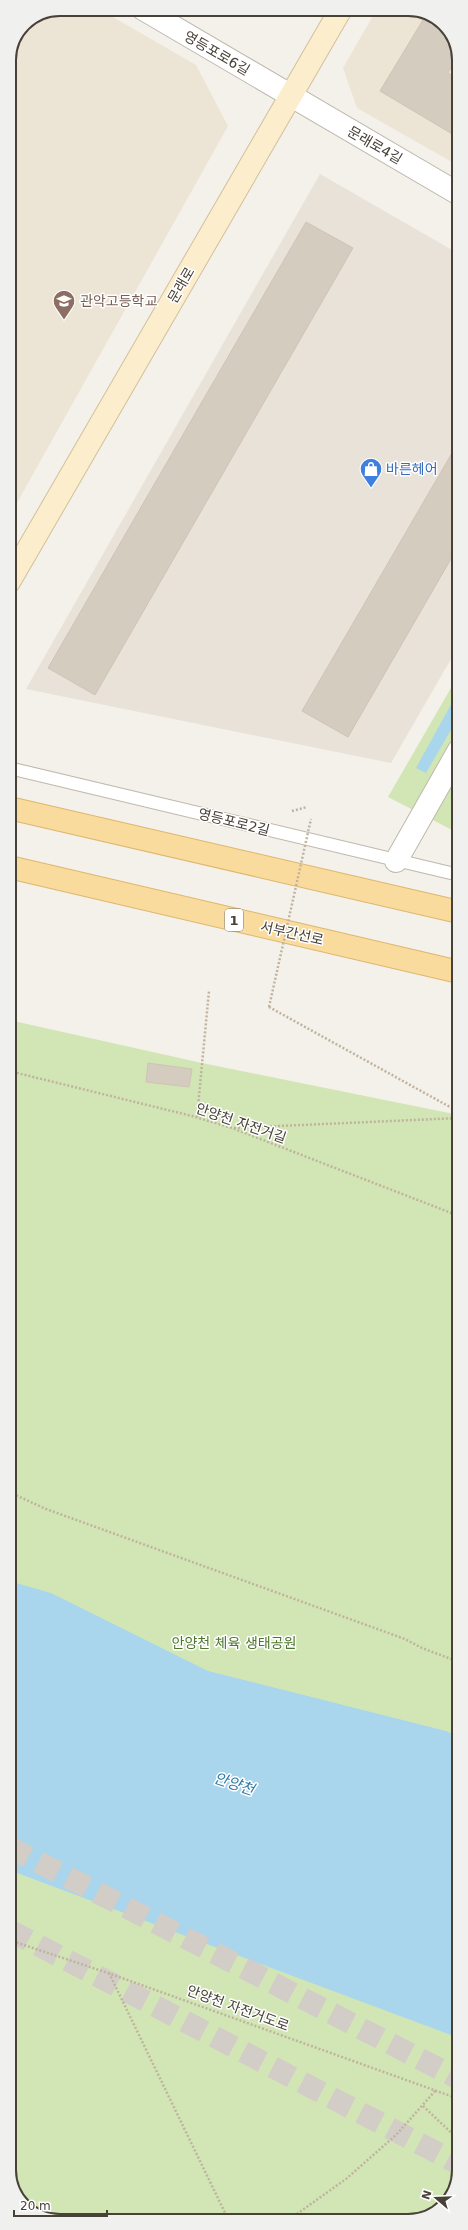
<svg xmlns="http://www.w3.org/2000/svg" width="468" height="2230" font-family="'DejaVu Sans','Noto Sans KR',sans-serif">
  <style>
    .residential { fill: #e8e2d8 }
    .education { fill: #ece4d4 }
    .green { fill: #d2e6b5 }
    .water { fill: #a9d5ed }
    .building { fill: #d5ccc0; stroke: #d0c3b3 }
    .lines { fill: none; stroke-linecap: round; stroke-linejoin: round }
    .highway-tunnel { stroke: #d2cdc6; stroke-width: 22; stroke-dasharray: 22 11; stroke-linecap: butt }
    .lane-casing { stroke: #bfb8ad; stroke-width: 14 }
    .street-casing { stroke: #bfb8ad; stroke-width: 24 }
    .secondary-casing { stroke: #d1c19b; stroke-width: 24 }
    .primary-casing { stroke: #deb76d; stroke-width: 24 }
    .path { stroke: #c0b39e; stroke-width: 2.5; stroke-dasharray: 2 2; stroke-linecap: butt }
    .lane { stroke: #fff; stroke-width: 12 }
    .street { stroke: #fff; stroke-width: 22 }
    .secondary { stroke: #fceecc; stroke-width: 22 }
    .primary { stroke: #f9db9d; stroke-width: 22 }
    .path-bridge { stroke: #c0b39e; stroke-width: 2.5; stroke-dasharray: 2 2; stroke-linecap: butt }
    .labels { text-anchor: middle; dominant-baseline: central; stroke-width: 3; stroke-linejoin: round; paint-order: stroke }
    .shield { fill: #fff; stroke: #7f7a74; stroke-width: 1 }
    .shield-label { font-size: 13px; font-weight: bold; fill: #484138 }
    .street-label { font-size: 14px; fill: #484138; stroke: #fff }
    .education-label { font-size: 14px; fill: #785e54; stroke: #fff; text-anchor: start }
    .shop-label { font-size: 14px; fill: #366cbe; stroke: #fff; text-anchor: start }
    .park-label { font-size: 14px; fill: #4d772d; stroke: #fff }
    .water-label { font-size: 15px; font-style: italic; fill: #347ca7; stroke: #fff }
    .rim { fill: none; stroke: #484138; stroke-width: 2 }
  </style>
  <rect width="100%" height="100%" fill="#f4f0ea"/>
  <!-- residential -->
  <path class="residential" d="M320 174 459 254V645L391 763 26 689Z"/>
  <!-- education -->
  <path class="education" d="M60 9H99L196 65 228 126 9 517V59L24 24Z
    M377 9H415L444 24 459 53V166L357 108 343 68Z"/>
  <!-- green -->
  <path class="green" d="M459 674V823L454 831 388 797Z
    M9 1020 202 1063 459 1115V2171L446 2204 415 2221H53L24 2206 9 2177Z"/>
  <!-- water -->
  <path class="water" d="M454 699 459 701V716L426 773 416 768Z
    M9 1581 51 1593 208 1671 446 1731 459 1737V2038L9 1870Z"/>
  <!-- building -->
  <path class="building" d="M426 15 444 24 459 53 448 73 459 80V138L380 91Z
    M306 222 353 248 95 695 48 668Z
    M459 441V545L348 737 302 711Z
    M148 1063 192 1069 189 1087 146 1082Z"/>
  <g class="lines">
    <!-- highway-tunnel -->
    <path class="highway-tunnel" d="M9 1847 459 2079
      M9 1930 459 2164"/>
    <!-- lane casing -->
    <g class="lane-casing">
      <path id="lane" d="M9 768 459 875"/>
    </g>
    <!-- street casing -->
    <g class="street-casing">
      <path id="street" d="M143 9 459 194
        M396 861 459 750"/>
    </g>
    <!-- secondary casing -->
    <g class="secondary-casing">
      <path id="secondary" d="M9 582 341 9"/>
    </g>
    <!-- primary casing -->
    <g class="primary-casing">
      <path id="primary" d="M9 808 459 912
        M9 867 459 972"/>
    </g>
    <!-- path -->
    <path class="path" d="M292 811 307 807
      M269 1007 459 1112
      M9 1071 192 1116 232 1128 459 1216
      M197 1117 209 991
      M234 1128 459 1118
      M9 1492 46 1509 405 1639 422 1648 459 1662
      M9 1940 108 1973 459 2099
      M109 1973 229 2221
      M423 2106 459 2140
      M287 2221 346 2179 396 2135 436 2090"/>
    <!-- lane -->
    <use href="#lane" class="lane"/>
    <!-- street -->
    <use href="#street" class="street"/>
    <!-- secondary -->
    <use href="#secondary" class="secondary"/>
    <!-- primary -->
    <use href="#primary" class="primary"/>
    <!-- path-bridge -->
    <path class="path-bridge" d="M269 1007 311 819"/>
  </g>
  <!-- icons -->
  <defs>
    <g id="school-pin" transform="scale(1.15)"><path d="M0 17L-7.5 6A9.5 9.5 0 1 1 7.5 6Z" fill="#8d6e63" stroke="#fff"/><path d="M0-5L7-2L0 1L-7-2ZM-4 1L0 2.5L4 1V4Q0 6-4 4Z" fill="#fff"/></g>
    <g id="shop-pin" transform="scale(1.15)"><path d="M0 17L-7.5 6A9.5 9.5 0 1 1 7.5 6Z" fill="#3f7fe0" stroke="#fff"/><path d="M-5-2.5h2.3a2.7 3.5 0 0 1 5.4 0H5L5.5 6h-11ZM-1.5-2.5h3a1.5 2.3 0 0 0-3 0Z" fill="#fff"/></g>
  </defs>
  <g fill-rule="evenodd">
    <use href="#school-pin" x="64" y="301"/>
    <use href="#shop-pin" x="371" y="469"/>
  </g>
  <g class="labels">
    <!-- shield labels -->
    <rect class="shield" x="225" y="909" width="18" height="22" rx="3"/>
    <g class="shield-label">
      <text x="234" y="920">1</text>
    </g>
    <!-- street labels -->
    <g class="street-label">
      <text transform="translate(217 53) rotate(30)">영등포로6길</text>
      <text transform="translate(375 145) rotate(30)">문래로4길</text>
      <text transform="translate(181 285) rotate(-60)">문래로</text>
      <text transform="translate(234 822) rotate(14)">영등포로2길</text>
      <text transform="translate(292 933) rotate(13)">서부간선로</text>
      <text transform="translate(241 1123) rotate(19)">안양천 자전거길</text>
      <text transform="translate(238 2008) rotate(20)">안양천 자전거도로</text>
    </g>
    <!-- education labels -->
    <g class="education-label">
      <text x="80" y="301">관악고등학교</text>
    </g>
    <!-- shop labels -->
    <g class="shop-label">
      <text x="386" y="469">바른헤어</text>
    </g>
    <!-- park labels -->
    <g class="park-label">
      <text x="234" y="1643">안양천 체육 생태공원</text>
    </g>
    <!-- water labels -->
    <g class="water-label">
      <text transform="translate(234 1784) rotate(18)">안양천</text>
    </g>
  </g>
  <!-- crop -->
  <path d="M0 0H468V2230H0ZM60 16H408A44 44 0 0 1 452 60V2170A44 44 0 0 1 408 2214H60A44 44 0 0 1 16 2170V60A44 44 0 0 1 60 16Z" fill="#f0f0ef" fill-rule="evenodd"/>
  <path class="rim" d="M60 16H408A44 44 0 0 1 452 60V2170A44 44 0 0 1 408 2214H60A44 44 0 0 1 16 2170V60A44 44 0 0 1 60 16Z"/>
  <!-- north arrow -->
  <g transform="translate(436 2198) rotate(289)" stroke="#ffffff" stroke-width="3" paint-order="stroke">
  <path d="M0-3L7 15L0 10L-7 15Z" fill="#484138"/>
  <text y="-6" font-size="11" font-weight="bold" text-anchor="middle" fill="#484138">N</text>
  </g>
  <!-- scale -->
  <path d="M14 2210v6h93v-6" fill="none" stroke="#484138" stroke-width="2"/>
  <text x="20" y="2210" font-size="12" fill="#484138" stroke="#ffffff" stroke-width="3" paint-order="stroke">20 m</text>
</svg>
